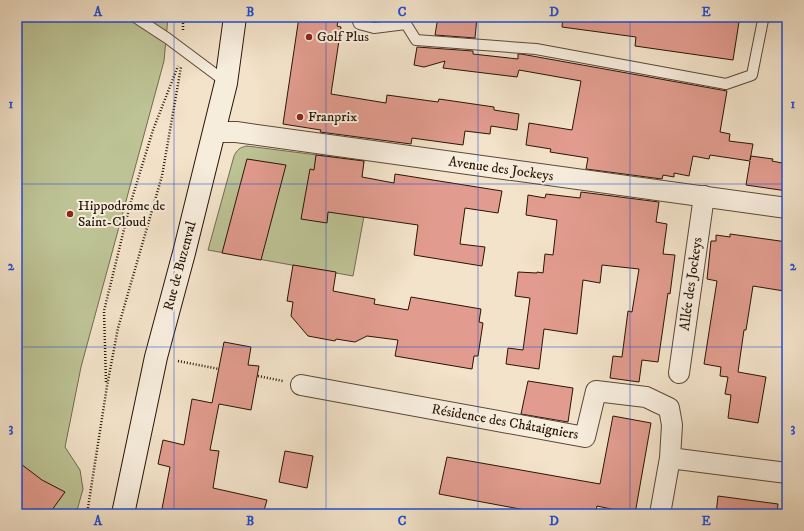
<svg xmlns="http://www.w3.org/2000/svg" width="804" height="531" font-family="'IM FELL DW Pica',serif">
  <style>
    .green { fill: #bdc395; stroke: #726c4e }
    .building { fill: #e29c8f; stroke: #281506 }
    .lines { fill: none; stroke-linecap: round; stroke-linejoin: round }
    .service-casing { stroke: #5b4837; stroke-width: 12 }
    .minor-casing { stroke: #5b4837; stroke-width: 22 }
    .secondary-casing { stroke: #281506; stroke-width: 24 }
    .path { stroke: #281506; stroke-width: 2.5; stroke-dasharray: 1 2; stroke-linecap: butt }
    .service { stroke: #f7eddd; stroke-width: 10 }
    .minor { stroke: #f7eddd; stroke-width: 20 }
    .secondary { stroke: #f7eddd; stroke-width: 22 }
    .grid { fill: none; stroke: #1d4ed8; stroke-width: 1; stroke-opacity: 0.55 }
    .poi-dot { fill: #8f2418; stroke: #f7eddd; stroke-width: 1.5 }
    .labels { text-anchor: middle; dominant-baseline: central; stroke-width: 4; stroke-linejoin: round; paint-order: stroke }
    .poi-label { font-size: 14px; fill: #281506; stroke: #f7eddd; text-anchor: start }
    .street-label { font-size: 14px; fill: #281506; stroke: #f7eddd }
    .neatline { fill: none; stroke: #1d4ed8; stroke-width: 1.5 }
    .grid-label { font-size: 13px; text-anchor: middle; font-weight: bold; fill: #1d4ed8 }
  </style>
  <rect width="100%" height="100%" fill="#f3e3ca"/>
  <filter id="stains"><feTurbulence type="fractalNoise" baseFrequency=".005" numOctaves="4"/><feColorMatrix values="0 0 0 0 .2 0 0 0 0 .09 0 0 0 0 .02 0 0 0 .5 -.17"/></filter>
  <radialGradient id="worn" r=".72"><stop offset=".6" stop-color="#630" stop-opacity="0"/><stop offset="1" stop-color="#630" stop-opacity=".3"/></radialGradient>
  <!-- green -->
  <path class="green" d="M17 17H168L164 61 81 367 65 447 80 470 83 489 76 514H17Z
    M247 146 364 161 357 205 364 216 353 276 208 250 234 156C237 150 240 147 247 146Z"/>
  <!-- building -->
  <path class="building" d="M299 17H339L337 26 341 27 331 94 386 103 387 95 438 102 439 99 494 107V110L519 114 517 130 491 126 490 134 465 131 463 145 412 138 411 144 320 132 321 130 283 124Z
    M438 17H477L475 38 435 35Z
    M563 17H695L739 22 733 60 635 46 636 37 562 27Z
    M417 47 473 51V54L518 59V54H521L727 91 720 132 730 134 729 141 753 144 750 160 751 156 773 159 772 161 787 164V191L746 185 750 161 710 155 709 159 693 156 689 176 674 173V177L663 175 662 179 586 169 588 158 550 152 551 149 526 145 529 123 572 130 581 81 519 70 517 77 443 68 445 61 424 67 414 65Z
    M316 155 364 161 362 177 394 183 395 174 502 191 498 213 465 208 460 244 485 247 482 266 414 255 418 225 328 212 327 223 301 219 310 169 314 170Z
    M247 159 286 165 261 260 222 253Z
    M581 192 659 202 656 222 667 224 663 254 675 255 670 294 668 293 658 362 642 360 639 382 610 378 613 356 622 357 628 311 632 312 639 269 602 265 600 283 583 280 577 334 544 329 539 369 506 364 508 348 523 350 530 298 515 296 518 272 537 273V272L543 273 545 254 553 255 557 220 526 215 528 195 545 198 546 194 580 198Z
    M730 234 787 242V274L784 291 753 286 746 330H744L738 372 766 377 758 423 728 418 731 395 725 394 728 377 720 376 721 367 704 364 717 281 707 279 711 241H716V235L730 237Z
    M293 265 336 272 333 291 375 299 374 304 408 310 411 297 481 309 479 322 483 323 478 356H474L472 369 395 356 398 340 367 336 355 342 336 339 335 341 308 336 291 316 293 302 287 301Z
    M224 342 251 347 248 365 259 366 251 410 219 404 210 450 219 451 213 488 267 500 263 514H161L170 467 158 464 163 440 184 445 192 399 212 403Z
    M528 381 573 388 568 422 521 414Z
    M613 416 651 423 635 514 597 506 595 514H547L439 494 447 457 600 484Z
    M285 451 313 456 307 488 279 482Z
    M17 461 42 480 65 492 49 514H17Z
    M718 496 778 504 777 514H716Z"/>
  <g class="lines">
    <!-- service casing -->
    <g class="service-casing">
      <path id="service" d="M135 17 167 38 226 82
        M356 17 359 24 374 28 406 24
        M406 17V24L416 40 536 49 726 84 752 75 763 20 766 17
        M384 19V17"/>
    </g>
    <!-- minor casing -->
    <g class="minor-casing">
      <path id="minor" d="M215 132H236L787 208
        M679 373 704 196
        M301 385 585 437 596 391 646 397 669 408 672 425 670 458 787 473
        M660 514 670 458"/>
    </g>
    <!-- secondary casing -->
    <g class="secondary-casing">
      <path id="secondary" d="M123 514 156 357 184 253 226 83 235 17"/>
    </g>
    <!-- path -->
    <path class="path" d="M183 17V30
      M178 361 219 369
      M258 376 283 381
      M106 382 104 311 130 205 153 130 178 66
      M87 514 107 386 118 328 162 176 181 67"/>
    <!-- service -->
    <use href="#service" class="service"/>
    <!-- minor -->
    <use href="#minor" class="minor"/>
    <!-- secondary -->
    <use href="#secondary" class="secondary"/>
  </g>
  <!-- grid -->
  <path class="grid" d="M174 17V514M326 17V514M478 17V514M630 17V514M17 184H787M17 347H787"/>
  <!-- markers -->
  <g class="poi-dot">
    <circle cx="309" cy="37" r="4"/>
    <circle cx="300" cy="117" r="4"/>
    <circle cx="70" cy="214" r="4"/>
  </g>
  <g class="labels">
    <!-- poi labels -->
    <g class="poi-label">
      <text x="317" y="37">Golf Plus</text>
      <text x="308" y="117">Franprix</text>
      <text x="78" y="206">Hippodrome de<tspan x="78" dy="16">Saint-Cloud</tspan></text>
    </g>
    <!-- street labels -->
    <g class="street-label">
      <text transform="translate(501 169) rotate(8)">Avenue des Jockeys</text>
      <text transform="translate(180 266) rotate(-75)">Rue de Buzenval</text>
      <text transform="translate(691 284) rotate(-82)">Allée des Jockeys</text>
      <text transform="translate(505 422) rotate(10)">Résidence des Châtaigniers</text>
    </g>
  </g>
  <!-- margin -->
  <rect width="804" height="531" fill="none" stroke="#f3e3ca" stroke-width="44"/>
  <rect x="22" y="22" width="760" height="487" class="neatline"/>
  <g class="grid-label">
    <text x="98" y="16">A</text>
    <text x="250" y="16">B</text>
    <text x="402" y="16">C</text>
    <text x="554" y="16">D</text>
    <text x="706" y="16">E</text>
    <text x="11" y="108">1</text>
    <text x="793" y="108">1</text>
    <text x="11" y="270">2</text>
    <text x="793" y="270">2</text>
    <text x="11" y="432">3</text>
    <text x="793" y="432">3</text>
    <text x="98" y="525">A</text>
    <text x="250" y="525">B</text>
    <text x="402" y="525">C</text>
    <text x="554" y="525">D</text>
    <text x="706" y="525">E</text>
  </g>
  <rect width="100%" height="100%" filter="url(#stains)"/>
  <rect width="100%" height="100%" fill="url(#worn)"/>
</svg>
